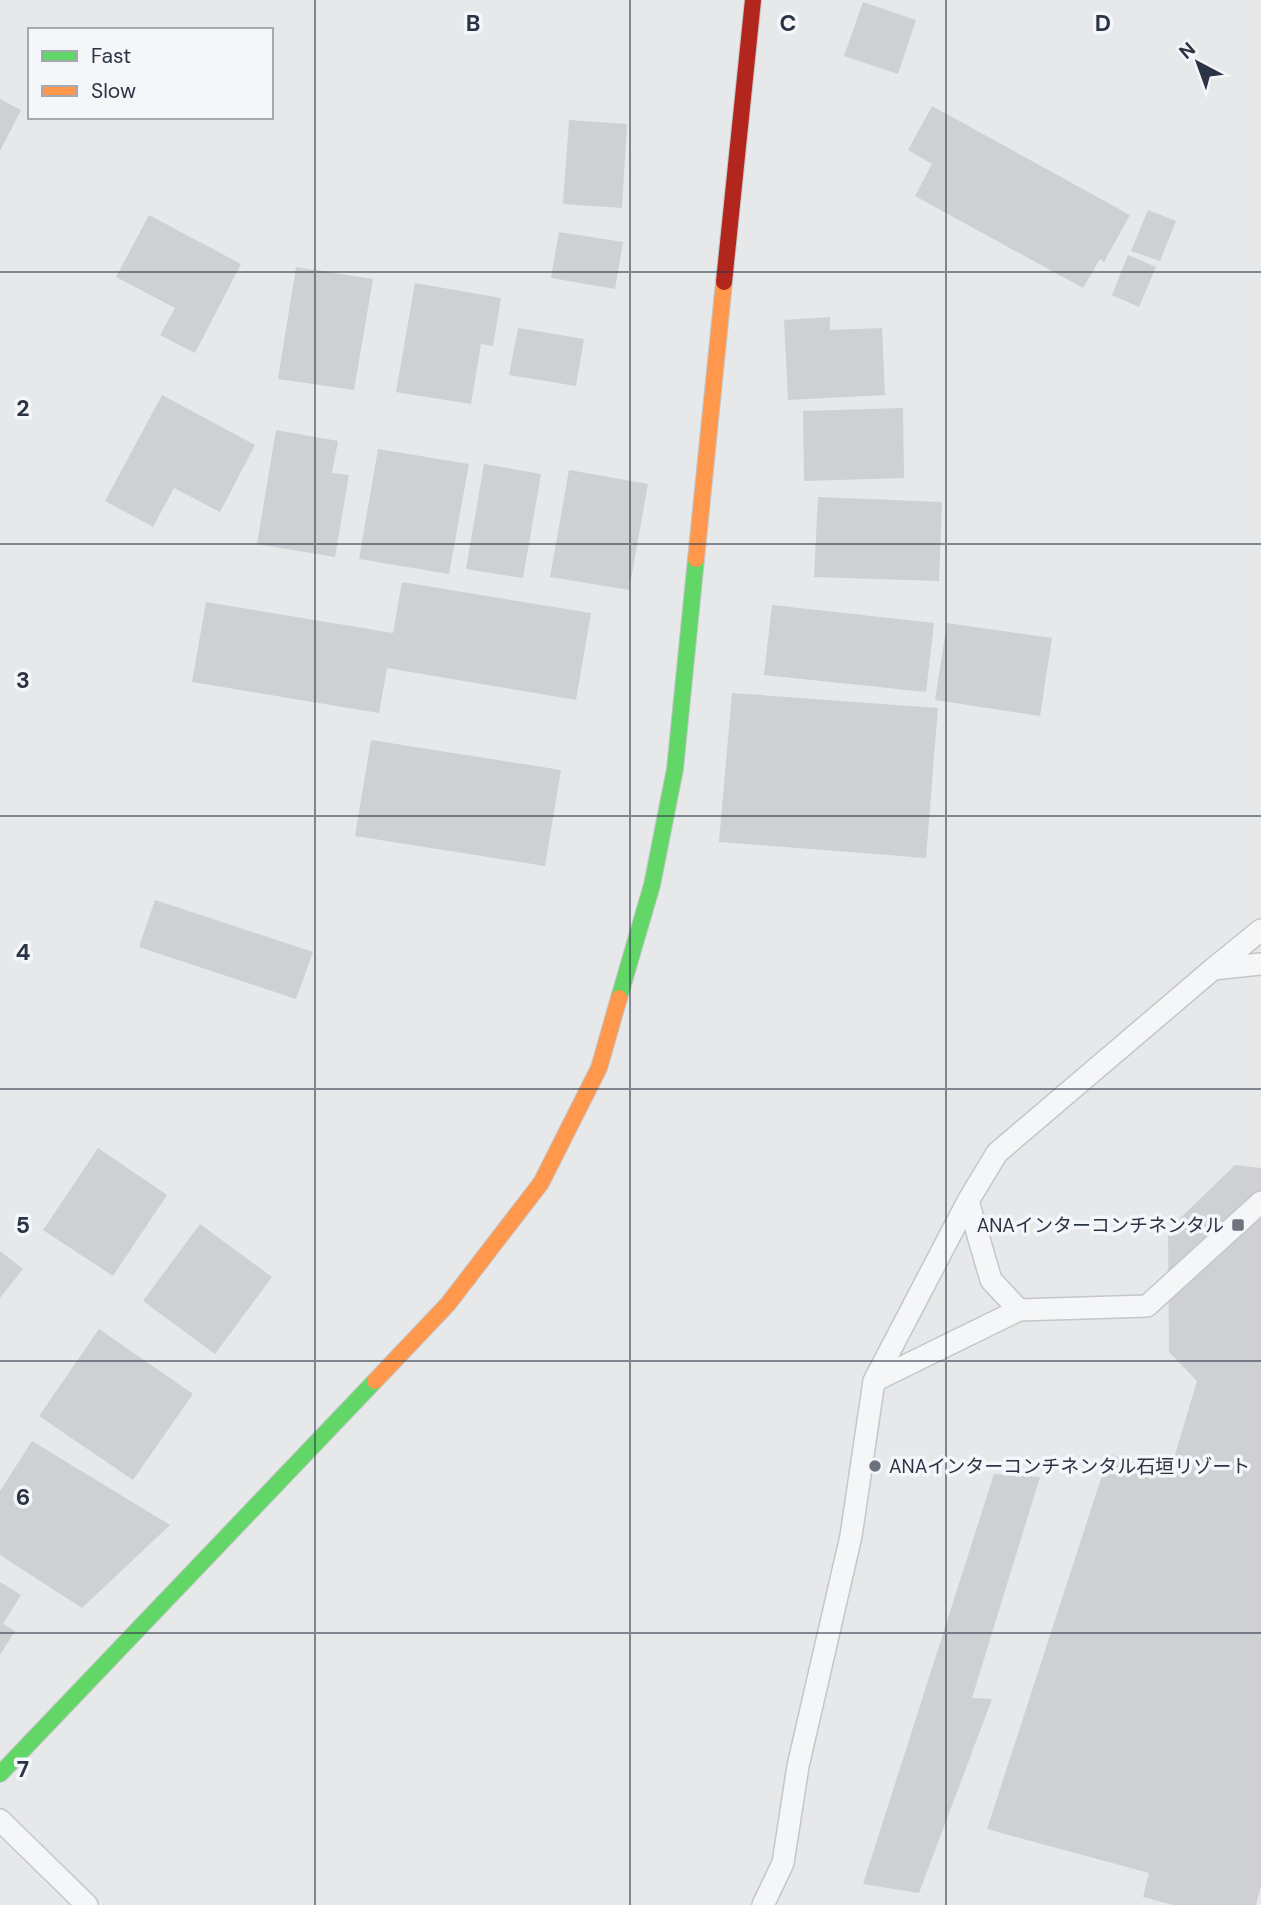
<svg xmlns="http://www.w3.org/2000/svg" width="1261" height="1905" font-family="'DM Sans','Noto Sans JP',sans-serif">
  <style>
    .building { fill: #ced0d3 }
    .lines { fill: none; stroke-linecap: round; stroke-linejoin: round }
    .lane-casing { stroke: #c4c6c8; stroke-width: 24 }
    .fast-casing { stroke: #c4c6c8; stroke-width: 18 }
    .slow-casing { stroke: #c4c6c8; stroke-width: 18 }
    .jam-casing { stroke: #c4c6c8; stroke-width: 18 }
    .lane { stroke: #f5f6f7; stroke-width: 21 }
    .fast { stroke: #63d668; stroke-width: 16 }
    .slow { stroke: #ff974d; stroke-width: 16 }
    .jam { stroke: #b3261e; stroke-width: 16 }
    .grid { fill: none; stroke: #2b3445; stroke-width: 2; stroke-opacity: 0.55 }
    .poi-dot { fill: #6c737f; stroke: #f4f6f9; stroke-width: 2.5 }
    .labels { text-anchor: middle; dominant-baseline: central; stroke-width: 7; stroke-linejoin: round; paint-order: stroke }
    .poi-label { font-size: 19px; fill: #2b3445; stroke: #f4f6f9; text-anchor: end }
    .grid-label { font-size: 23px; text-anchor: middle; font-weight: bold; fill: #2b3445; stroke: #f4f6f9; stroke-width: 7; stroke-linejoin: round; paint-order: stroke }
  </style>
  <rect width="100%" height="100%" fill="#e6e8ea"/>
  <!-- building -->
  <path class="building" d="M863 2 916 20 898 74 844 56Z
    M0 99 21 110 0 151Z
    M932 106 1130 215 1104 262 1100 259 1083 288 915 196 932 164 908 150Z
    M569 120 627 124 622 208 563 204Z
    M1148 210 1176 221 1160 261 1131 251Z
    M149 215 241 264 195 353 160 335 175 308 116 277Z
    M559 232 623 242 615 289 551 278Z
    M1128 255 1156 267 1139 307 1112 295Z
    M296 267 373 279 354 390 278 379Z
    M415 283 501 298 493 346 481 344 471 404 396 392Z
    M830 317V330L882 328 885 395 788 400 784 320Z
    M518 328 584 339 576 386 509 375Z
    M162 395 255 445 220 512 174 488 153 527 105 501Z
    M903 408 904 478 804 481 803 411Z
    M276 430 338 441 332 473 349 475 335 557 257 544Z
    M378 449 469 464 449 574 359 559Z
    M484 464 541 474 523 578 466 569Z
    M569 470 648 484 629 590 550 577Z
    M818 497 942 502 939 581 814 577Z
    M402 582 591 613 576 700 387 668 379 713 192 682 206 602 393 633Z
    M772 605 934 623 926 692 764 675Z
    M947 623 1052 638 1040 716 935 700Z
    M732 693 938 708 926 858 719 842Z
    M371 740 561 770 545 866 355 836Z
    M155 900 313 952 296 999 139 947Z
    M98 1148 167 1195 113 1276 43 1230Z
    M1235 1165 1261 1168V1886L1256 1905H1173L1143 1897 1149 1873 987 1829 1109 1454 1169 1475 1197 1381 1169 1352 1168 1230Z
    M200 1224 272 1277 215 1354 143 1301Z
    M0 1251 23 1269 0 1298Z
    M99 1329 193 1394 133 1480 39 1416Z
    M32 1441 170 1525 82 1608 0 1555V1491Z
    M994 1474 1040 1477 972 1698 992 1699 919 1893 863 1884Z
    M0 1582 21 1595 3 1624 15 1631 0 1655Z"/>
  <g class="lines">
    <!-- lane casing -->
    <g class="lane-casing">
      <path id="lane" d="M1213 969 1261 930
        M968 1201 991 1280 1019 1310
        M874 1381 1019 1310 1147 1306 1261 1202
        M0 1820 87 1905
        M763 1905 783 1863 798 1766 851 1536 874 1381 968 1201 997 1153 1213 969 1261 964"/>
    </g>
    <!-- fast casing -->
    <g class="fast-casing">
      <path id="fast" d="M619 998 652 885 675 769 696 559
        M0 1774 375 1381"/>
    </g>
    <!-- slow casing -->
    <g class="slow-casing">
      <path id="slow" d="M696 559 724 282
        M375 1381 448 1304 541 1183 599 1068 619 998"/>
    </g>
    <!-- jam casing -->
    <g class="jam-casing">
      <path id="jam" d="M724 282 753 0"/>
    </g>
    <!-- lane -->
    <use href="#lane" class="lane"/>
    <!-- fast -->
    <use href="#fast" class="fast"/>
    <!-- slow -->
    <use href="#slow" class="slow"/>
    <!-- jam -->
    <use href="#jam" class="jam"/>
  </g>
  <!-- grid -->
  <path class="grid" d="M315 0V1905M630 0V1905M946 0V1905M0 272H1261M0 544H1261M0 816H1261M0 1089H1261M0 1361H1261M0 1633H1261"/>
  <!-- markers -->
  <g class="poi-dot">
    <rect x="1231" y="1218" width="14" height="14" rx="3.5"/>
    <circle cx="875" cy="1466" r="7"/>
  </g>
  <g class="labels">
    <!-- poi labels -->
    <g class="poi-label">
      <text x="1224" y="1225">ANAインターコンチネンタル</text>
      <text x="889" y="1466" text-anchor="start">ANAインターコンチネンタル石垣リゾート</text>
    </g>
  </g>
  <g class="grid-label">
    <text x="473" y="31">B</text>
    <text x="788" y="31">C</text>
    <text x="1103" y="31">D</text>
    <text x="23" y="416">2</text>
    <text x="23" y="688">3</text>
    <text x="23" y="960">4</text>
    <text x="23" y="1233">5</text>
    <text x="23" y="1505">6</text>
    <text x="23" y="1777">7</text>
  </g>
  <!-- legend -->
  <rect x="28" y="28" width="245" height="91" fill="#f4f6f9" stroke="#a4a8b1" stroke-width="2"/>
  <rect x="42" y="51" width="35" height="10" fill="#63d668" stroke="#a4a8b1" stroke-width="2"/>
  <text x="91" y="63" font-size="21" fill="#2b3445">Fast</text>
  <rect x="42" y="86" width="35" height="10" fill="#ff974d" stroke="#a4a8b1" stroke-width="2"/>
  <text x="91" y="98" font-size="21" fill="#2b3445">Slow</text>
  <!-- north arrow -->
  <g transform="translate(1198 63) rotate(319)" stroke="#f4f6f9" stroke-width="5" paint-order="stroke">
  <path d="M0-5L12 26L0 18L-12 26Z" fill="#2b3445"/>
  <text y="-10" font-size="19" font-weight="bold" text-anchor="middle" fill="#2b3445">N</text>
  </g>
</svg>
